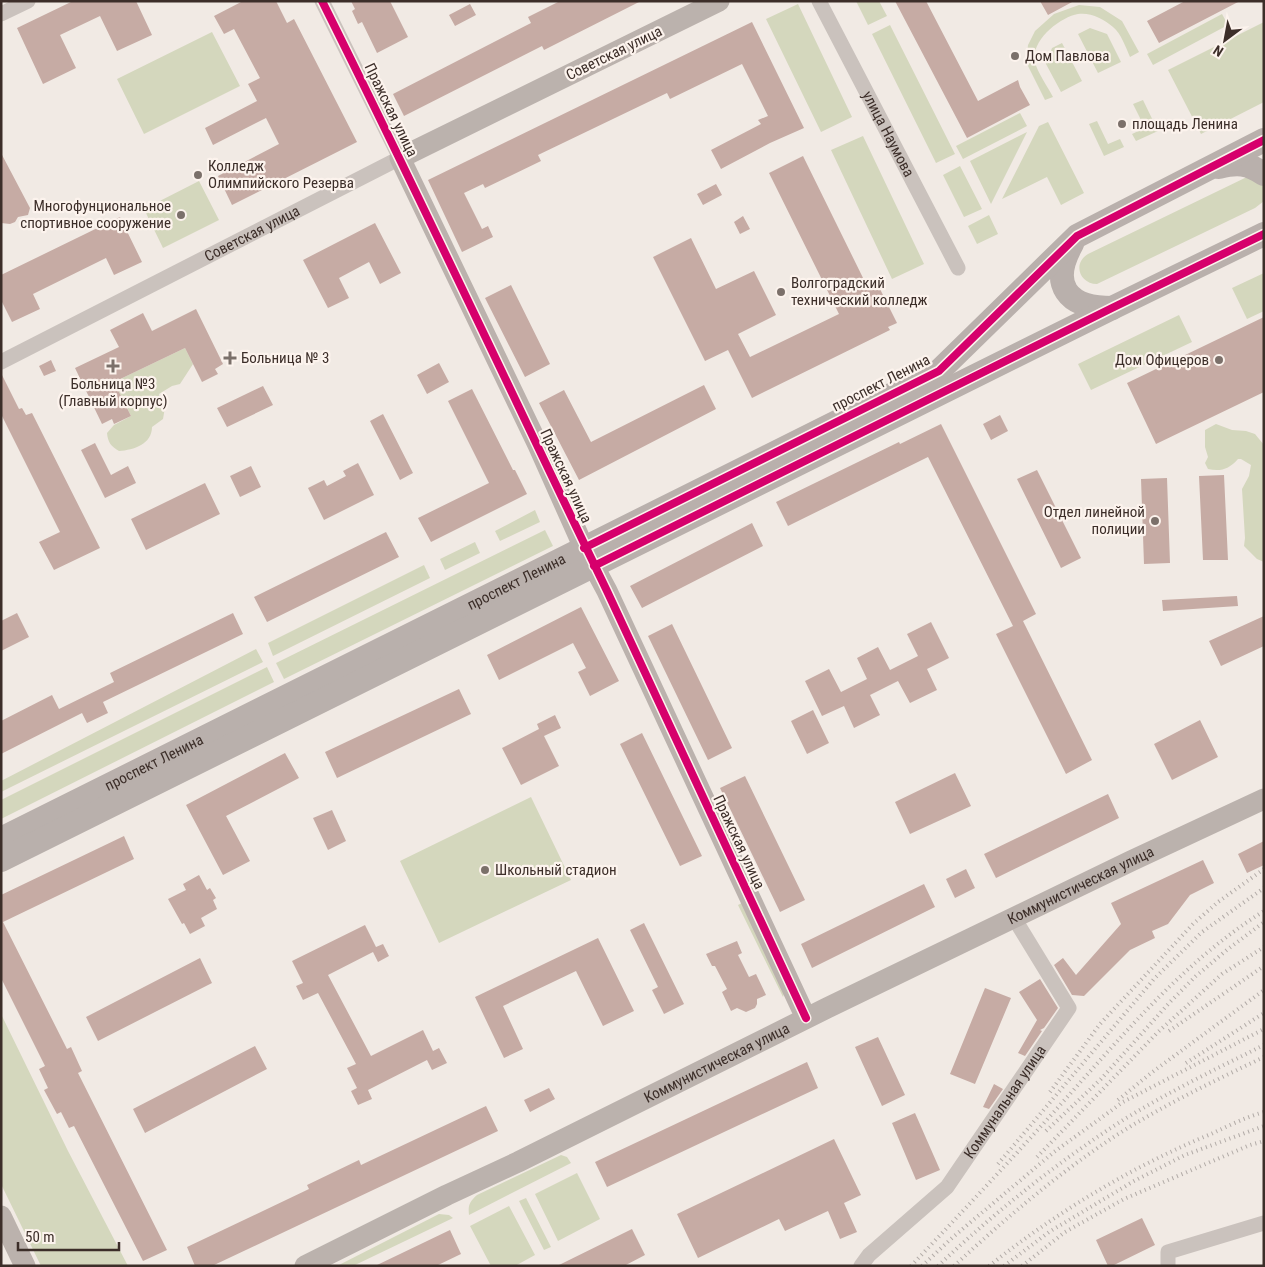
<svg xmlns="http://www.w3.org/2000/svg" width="1265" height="1267" font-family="'Roboto Condensed',sans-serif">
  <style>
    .green { fill: #d4d7bd }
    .building { fill: #c6aba4 }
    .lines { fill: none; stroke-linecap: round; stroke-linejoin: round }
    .street { stroke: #cac2bd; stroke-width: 15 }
    .secondary { stroke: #bbb2ad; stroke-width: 21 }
    .primary { stroke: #b9b0ac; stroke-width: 24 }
    .rail { stroke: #b2aba7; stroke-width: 4; stroke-dasharray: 1 4; stroke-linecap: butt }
    .cycleway-casing { stroke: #fcf3ed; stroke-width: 11 }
    .cycleway { stroke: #d6006c; stroke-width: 8 }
    .poi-dot { fill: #7b706a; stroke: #fcf3ed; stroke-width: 2 }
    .labels { text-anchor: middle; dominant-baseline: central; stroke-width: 4.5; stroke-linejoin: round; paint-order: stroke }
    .street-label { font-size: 15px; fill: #3c2e29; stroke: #fcf3ed }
    .poi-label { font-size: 15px; fill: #3c2e29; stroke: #fcf3ed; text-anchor: start }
  </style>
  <rect width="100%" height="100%" fill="#f1eae4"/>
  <!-- green -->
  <path class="green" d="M856 1H879L887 16 868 25Z
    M798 4 852 117 821 132 766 19Z
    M1079 5 1100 7 1122 21 1139 52 1130 57C1126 48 1121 33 1113 27 1104 19 1090 12 1078 14 1060 17 1030 41 1035 62 1037 72 1048 87 1053 97L1045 100 1026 62 1028 45 1035 31 1054 14Z
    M1222 14 1228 25 1153 65 1147 54Z
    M1264 22V102L1201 134 1168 70Z
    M890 25 955 154 936 163 872 34Z
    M1090 28 1107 34 1121 62 1098 73 1078 34Z
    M212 32 240 86 144 134 117 79Z
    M1062 43 1082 81 1061 92 1046 64 1052 48Z
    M1143 100 1158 131 1136 141 1132 134 1145 128 1133 104Z
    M1020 113 1027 126 963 159 956 146Z
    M1097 121 1108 144 1120 139 1124 147 1104 156 1089 124Z
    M1048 122 1084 193 1061 205 1047 177 1002 199 1039 126Z
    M1027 132 991 204 970 161Z
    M863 136 924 264 892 279 831 150Z
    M960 166 982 209 964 217 943 175Z
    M1251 175 1264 179V201L1255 208 1097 284C1080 284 1072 264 1088 254Z
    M199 181 219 220 163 248 144 209Z
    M989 215 998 234 977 244 968 226Z
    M1264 273V311L1247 319 1232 288Z
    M1179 315 1192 342 1091 390 1078 364Z
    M185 348 193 364 180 384 172 386 159 394 160 399 165 407 163 419 152 427C152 444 134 450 119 451 111 446 108 443 107 433L114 425 131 416 114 382Z
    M1216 424 1232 430 1246 431 1255 434 1264 445V562L1257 559 1244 546 1245 538 1242 489 1249 476 1251 465 1241 459H1238C1229 469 1221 472 1208 469L1205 463 1208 457 1205 447V430Z
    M535 510 540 522 500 541 495 531Z
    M545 530 553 546 284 679 276 663Z
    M475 542 480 553 445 570 440 559Z
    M424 565 430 578 273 656 268 643Z
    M256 649 263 662 1 792V781Z
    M267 667 274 682 1 819V800Z
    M531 797 571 880 439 943 400 861Z
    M742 903 785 991 783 997 738 905Z
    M1 1014 68 1151 128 1266H41L1 1184Z
    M561 1155 567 1157 571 1163 469 1215C468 1206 469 1202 477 1195Z
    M577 1173 600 1219 558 1241 535 1194Z
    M526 1198 551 1247 544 1250 519 1201Z
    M509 1206 535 1255 515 1266H491L470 1226Z
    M439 1214 449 1215 453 1218 353 1266H337Z"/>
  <!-- building -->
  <path class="building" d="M73 1H136L152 35 117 51 100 16 60 35 76 68 43 84 17 28Z
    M243 1H276L287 23 294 19 357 142 232 205 218 176 279 144 266 118 213 145 205 128 257 101 248 84 260 78 234 29 224 34 214 16Z
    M351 1H390L408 37 377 53 362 22 358 24 352 11 355 9Z
    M560 1H641L544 50 542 46 404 116 393 94 531 23 528 17Z
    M895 1H926L978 101 1018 80 1020 87 1030 105 967 138Z
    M1040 1H1074L1048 15Z
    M1185 1H1240L1159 43 1147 21Z
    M470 4 476 15 455 26 449 15Z
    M752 22 804 128 770 143 721 169 711 150 761 124 758 120 768 116 742 64 670 99 667 93 538 155 541 161 485 188 483 184 464 193 482 229 488 226 493 237 462 252 428 180Z
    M1 153 30 208 28 215 18 217 15 222 10 224 1 223Z
    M803 156 866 284 875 279 897 323 888 327 890 330 752 398 728 350 705 361 653 257 691 238 716 289 754 271 776 315 738 334 750 357 839 314 769 173Z
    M716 184 722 195 703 205 697 194Z
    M743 216 750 229 740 234 734 222Z
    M120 217 142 262 114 275 106 258 33 294 40 309 12 322 1 300V275Z
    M375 223 401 273 380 284 369 262 339 278 349 298 328 308 303 260Z
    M511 285 550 364 525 377 485 298Z
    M196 309 223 364 215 369 218 374 202 382 185 348 114 382 131 416 114 424 112 419 102 424 75 368 119 347 110 330 143 313 152 331Z
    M1264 317V392L1156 444 1127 383Z
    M51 360 56 371 44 376 39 366Z
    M439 363 449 382 427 394 417 375Z
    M1 373 19 409 22 408 26 415 32 413 100 548 54 570 39 542 60 532 1 414Z
    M704 385 716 409 579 480 539 403 564 390 591 442Z
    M263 386 273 405 227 427 217 408Z
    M472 389 513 470H515L527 494 431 542 418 518 489 483 448 401Z
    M383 414 413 473 400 480 370 421Z
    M1000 415 1008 431 991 440 983 424Z
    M941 424 1036 614 1023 621 1092 760 1066 774 996 634 1013 626 928 457 788 526 776 502 899 442 900 444Z
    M95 443 111 475 128 466 136 483 105 498 81 450Z
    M358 463 374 495 324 520 308 488 324 480 327 486 346 476 343 471Z
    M251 466 261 487 240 497 230 476Z
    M1037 470 1081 558 1061 568 1017 479Z
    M1224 475 1228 560H1203L1199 476Z
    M1167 478 1170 563 1144 564 1141 479Z
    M205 483 220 514 146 550 131 519Z
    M752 523 763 546 642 608 630 586Z
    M386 532 399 557 267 622 254 597Z
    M1237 596 1238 606 1163 611 1162 600Z
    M581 607 619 681 590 696 578 672 586 668 573 643 499 680 487 655Z
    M17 613 29 637 1 651V621Z
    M233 613 243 634 103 702 108 713 87 723 82 713 1 754V721L52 695 59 709 114 682 110 673Z
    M1264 616V646L1221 666 1209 641Z
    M931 622 949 658 927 669 937 690 910 703 898 681 870 695 880 715 854 728 844 706 822 716 805 681 829 669 841 692 867 679 857 658 878 647 890 670 918 656 907 634Z
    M672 624 732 748 708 760 648 636Z
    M459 689 471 714 337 778 325 752Z
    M813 710 829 743 807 754 791 721Z
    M555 715 561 728 544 736 559 766 521 785 502 748 539 729 537 724Z
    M1200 720 1218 757 1172 780 1154 744Z
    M642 733 702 856 680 866 620 744Z
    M285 753 299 778 226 816 250 861 223 875 186 805Z
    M955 773 971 806 910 834 895 802Z
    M745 776 805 900 780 912 720 788Z
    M1108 794 1119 818 996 878 984 854Z
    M332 810 346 841 328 850 313 818Z
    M124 836 134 859 3 922 67 1049 71 1047 82 1071 78 1073 167 1250 143 1261 74 1126 69 1128 61 1112 57 1114 44 1090 48 1088 39 1069 45 1066 1 978V895Z
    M1264 841V865L1247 873 1238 854Z
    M1203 860 1214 883 1190 895 1168 924 1152 931 1155 938 1130 950 1084 996 1072 995 1054 965 1063 958 1076 975 1121 924 1111 903Z
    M966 869 975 888 955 898 946 879Z
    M199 875 207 890 210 888 216 898 213 900 217 909 201 918 205 926 190 934 184 923 182 924 168 899 186 890 183 884Z
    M924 884 935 907 812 968 801 944Z
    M644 923 684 1004 664 1014 652 990 658 987 630 930Z
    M365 925 376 947 383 944 389 956 378 962 373 952 328 975 371 1056 423 1030 433 1051 439 1048 447 1063 432 1070 427 1060 368 1090 372 1099 358 1105 351 1091 357 1088 347 1068 356 1064 318 993 303 1000 296 986 303 983 292 961Z
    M598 938 634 1011 603 1026 576 971 503 1006 523 1049 504 1058 475 997Z
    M737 941 742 953 738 955 749 977 756 974 766 995 757 999V1004L755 1008 746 1012 737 1008 731 1011 722 992 727 989 715 966H712L706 954Z
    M200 958 212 983 98 1041 86 1017Z
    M1040 979 1058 1008 1044 1028 1040 1030 1042 1031 1025 1056 1018 1053 1037 1020 1019 992Z
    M985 988 1011 998 975 1084 950 1074Z
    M878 1037 905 1095 882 1106 855 1047Z
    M255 1046 267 1069 145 1133 133 1109Z
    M807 1062 818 1088 607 1187 595 1162Z
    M994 1084 1003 1089 989 1109 983 1107Z
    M549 1088 555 1099 530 1112 524 1100Z
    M486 1106 498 1131 212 1266H195L187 1247 309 1189 307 1185 359 1160 361 1165Z
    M915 1113 940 1170 916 1180 892 1123Z
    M834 1139 861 1195 844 1203 857 1232 840 1239 828 1211 785 1231 779 1219 698 1258 677 1214Z
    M1142 1218 1155 1245 1112 1266H1108L1096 1240Z
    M632 1229 645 1255 624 1266H557Z
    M450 1230 461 1254 436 1266H375Z"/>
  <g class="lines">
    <!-- street -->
    <g class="street">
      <path id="s1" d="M819 1 958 268"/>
      <path d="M1 14 28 1"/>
      <path id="s2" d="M1 362 400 158 322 1"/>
      <path id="s3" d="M861 1266 869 1255 947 1187 1069 1008 1014 918"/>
      <path d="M1168 1266V1252L1264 1223"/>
    </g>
    <!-- secondary -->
    <g class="secondary">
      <path d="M719 1 400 158 538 445 584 548 607 591 806 1018"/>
      <path d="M1 1216 25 1266"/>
      <path id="s4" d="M305 1266 447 1195 518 1162 827 1008 1131 861 1264 799"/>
    </g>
    <!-- primary -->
    <g class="primary">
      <path d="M1219 167C1237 162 1248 163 1264 174"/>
      <path d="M1072 244C1049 285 1067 308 1112 308"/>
      <path id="s5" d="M1 839 939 371 1077 236 1264 140"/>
      <path d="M1 860 1112 308 1264 234"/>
    </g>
    <!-- rail -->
    <path class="rail" d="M1169 1031 1264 966
      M1186 1063 1264 1013
      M1050 1092 1100 1024 1193 924 1218 902 1264 869
      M1118 1100 1151 1073 1264 990
      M1046 1131 1101 1079 1170 1002 1196 976 1228 949 1264 922
      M1037 1157 1158 1032 1222 974 1264 947
      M998 1164 1154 979 1202 932 1264 888
      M911 1266C962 1212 1012 1159 1061 1104 1123 1035 1184 961 1264 911
      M922 1266 953 1237 1054 1152 1123 1102 1264 1029
      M938 1266C994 1213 1055 1164 1120 1122 1166 1093 1216 1069 1264 1045
      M954 1266C1007 1217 1062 1170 1123 1131 1168 1103 1216 1080 1264 1057
      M989 1266C1057 1212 1131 1167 1211 1134 1228 1126 1246 1117 1264 1112
      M1004 1266 1049 1232 1134 1181 1185 1155 1264 1126
      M1022 1266 1065 1232 1124 1199 1250 1145 1264 1141"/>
    <!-- cycleway casing -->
    <g class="cycleway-casing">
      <path id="cycleway" d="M322 1C420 197 512 394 607 591L806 1018
        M584 548 939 371 1077 236 1264 140
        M594 566 1112 308 1264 234"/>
    </g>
    <!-- cycleway -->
    <use href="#cycleway" class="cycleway"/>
  </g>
  <!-- markers -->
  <g class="poi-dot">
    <circle cx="1015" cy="56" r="5"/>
    <circle cx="1122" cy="124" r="5"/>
    <circle cx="198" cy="175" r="5"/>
    <circle cx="181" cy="215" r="5"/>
    <circle cx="781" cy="292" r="5"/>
    <path d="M227.5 350.5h5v5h5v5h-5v5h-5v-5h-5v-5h5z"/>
    <circle cx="1219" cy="360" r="5"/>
    <path d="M110.5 358.5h5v5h5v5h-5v5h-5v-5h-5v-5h5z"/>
    <circle cx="1155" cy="521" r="5"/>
    <circle cx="485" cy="870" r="5"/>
  </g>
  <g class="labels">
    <!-- street labels -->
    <g class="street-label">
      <text transform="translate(614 53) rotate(-26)">Советская улица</text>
      <text transform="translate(391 110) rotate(64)">Пражская улица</text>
      <text stroke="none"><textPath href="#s1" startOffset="150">улица Наумова</textPath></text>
      <text stroke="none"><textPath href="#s2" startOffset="282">Советская улица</textPath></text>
      <text transform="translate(881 383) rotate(-27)">проспект Ленина</text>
      <text transform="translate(566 476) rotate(65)">Пражская улица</text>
      <text stroke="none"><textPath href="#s5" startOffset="576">проспект Ленина</textPath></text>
      <text stroke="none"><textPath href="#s5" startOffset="171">проспект Ленина</textPath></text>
      <text transform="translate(739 842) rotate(65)">Пражская улица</text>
      <text stroke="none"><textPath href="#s4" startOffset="864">Коммунистическая улица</textPath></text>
      <text stroke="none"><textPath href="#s4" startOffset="459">Коммунистическая улица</textPath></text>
      <text stroke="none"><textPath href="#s3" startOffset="220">Коммунальная улица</textPath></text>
    </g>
    <!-- poi labels -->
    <g class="poi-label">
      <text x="1025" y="56">Дом Павлова</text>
      <text x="1132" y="124">площадь Ленина</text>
      <text x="208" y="166">Колледж<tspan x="208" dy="17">Олимпийского Резерва</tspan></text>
      <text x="171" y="206" text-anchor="end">Многофунциональное<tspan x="171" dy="17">спортивное сооружение</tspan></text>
      <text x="791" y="283">Волгоградский<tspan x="791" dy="17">технический колледж</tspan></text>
      <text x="241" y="358">Больница № 3</text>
      <text x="1209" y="360" text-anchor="end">Дом Офицеров</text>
      <text x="113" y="384" text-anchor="middle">Больница №3<tspan x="113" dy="17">(Главный корпус)</tspan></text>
      <text x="1145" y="512" text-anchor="end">Отдел линейной<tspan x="1145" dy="17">полиции</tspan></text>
      <text x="495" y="870">Школьный стадион</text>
    </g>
  </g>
  <!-- border -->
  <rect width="1265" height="1267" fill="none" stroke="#3c2e29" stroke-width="5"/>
  <!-- north arrow -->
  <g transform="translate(1225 40) rotate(212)" stroke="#fcf3ed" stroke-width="4" paint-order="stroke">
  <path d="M0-4L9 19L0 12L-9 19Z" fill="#3c2e29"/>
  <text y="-8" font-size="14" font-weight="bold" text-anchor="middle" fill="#3c2e29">N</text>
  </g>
  <!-- scale -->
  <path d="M18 1242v8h101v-8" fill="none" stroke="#3c2e29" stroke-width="2.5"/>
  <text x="25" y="1242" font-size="15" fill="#3c2e29" stroke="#fcf3ed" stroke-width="4" paint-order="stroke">50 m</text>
</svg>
